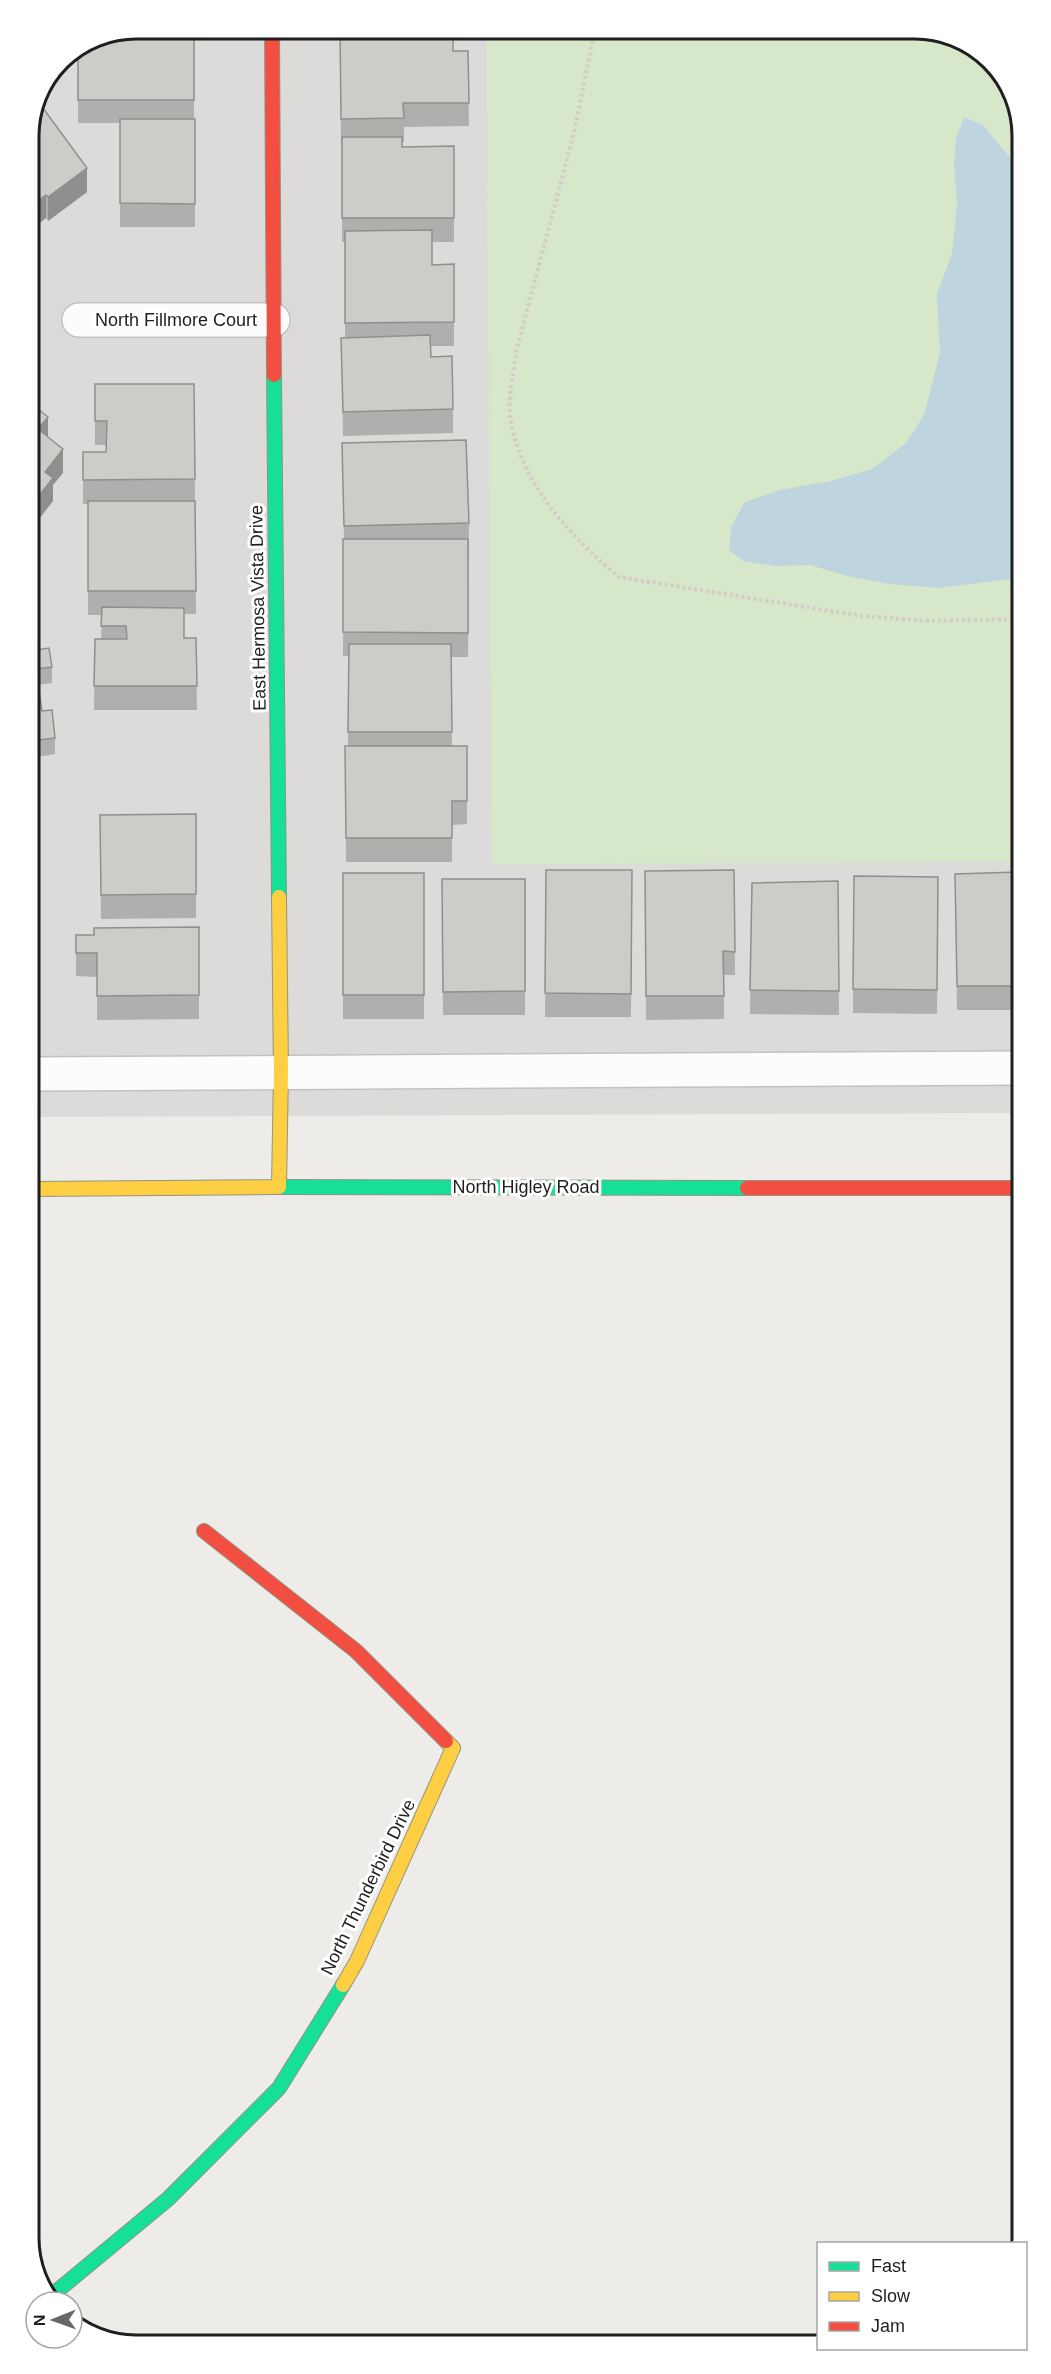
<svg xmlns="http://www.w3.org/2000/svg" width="1051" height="2374" font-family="Helvetica,sans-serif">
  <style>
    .residential { fill: #dcdbd9 }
    .grass { fill: #d6e8c9 }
    .water { fill: #bed4de }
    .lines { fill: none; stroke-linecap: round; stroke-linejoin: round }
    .street-casing { stroke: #c3c2c0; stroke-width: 36 }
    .fast-casing { stroke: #929581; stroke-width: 16 }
    .slow-casing { stroke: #929581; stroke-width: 16 }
    .jam-casing { stroke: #929581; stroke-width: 16 }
    .path { stroke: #d6cbc8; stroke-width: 4; stroke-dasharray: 3 3; stroke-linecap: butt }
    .street { stroke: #fcfcfc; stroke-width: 33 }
    .fast { stroke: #16e098; stroke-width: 14 }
    .slow { stroke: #ffcf43; stroke-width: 14 }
    .jam { stroke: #f24e42; stroke-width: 14 }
    .wall { fill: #b1afad }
    .shaded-wall { fill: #908f8d }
    .building { fill: #ceccc9; stroke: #908f8d; stroke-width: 1.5 }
    .labels { text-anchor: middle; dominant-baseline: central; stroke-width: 6; stroke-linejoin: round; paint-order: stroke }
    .street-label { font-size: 18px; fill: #1f1f1f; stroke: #fff }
    .rim { fill: none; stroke: #1f1f1f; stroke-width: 3 }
  </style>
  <rect width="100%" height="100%" fill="#edece8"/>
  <!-- residential -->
  <path class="residential" d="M136 29H922L981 51 1017 101 1019 1113 31 1117 29 130 60 60 95 37Z"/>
  <!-- grass -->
  <path class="grass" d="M486 29H922L981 51 1017 101 1019 862 492 864Z"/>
  <!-- water -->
  <path class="water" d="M964 117 983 125 1017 166 1018 578 939 588 889 584 847 576 810 565 774 566 743 561 729 550 731 527 745 502 780 490 831 481 872 469 906 443 924 415 940 353 937 294 952 254 957 204 954 165 956 139Z"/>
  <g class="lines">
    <!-- street casing -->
    <g class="street-casing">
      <path id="street" d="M79 320H273
        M31 1074 1019 1068"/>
    </g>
    <!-- fast casing -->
    <g class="fast-casing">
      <path id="fast" d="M274 375 279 897
        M276 1187 747 1188
        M51 2296 168 2199 279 2088 343 1985"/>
    </g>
    <!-- slow casing -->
    <g class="slow-casing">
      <path id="slow" d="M279 1187 281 1072 279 897
        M31 1189 276 1187
        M343 1985 357 1961 453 1748 446 1741"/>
    </g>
    <!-- jam casing -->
    <g class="jam-casing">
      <path id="jam" d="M272 29 274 375
        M747 1188H1020
        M204 1531 356 1651 446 1741"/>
    </g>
    <!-- path -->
    <path class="path" d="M595 29 574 133 516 352C514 372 508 395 510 416 519 482 570 536 619 577L862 616 930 621 1018 619"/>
    <!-- street -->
    <use href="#street" class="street"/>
    <!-- fast -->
    <use href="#fast" class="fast"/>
    <!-- slow -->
    <use href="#slow" class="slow"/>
    <!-- jam -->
    <use href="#jam" class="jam"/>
  </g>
  <!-- wall -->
  <path class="wall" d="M194 29V119H195V227H120V123H78V48Z
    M340 29 453 51H468L469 126 404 127V142H402V147L454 146V242H432V265L454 264V346H431V357L453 409V433L343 436 341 338H345V242H342V143H341Z
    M29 130 87 192 48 221 46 218 29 231Z
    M95 384H194L196 614H184V638H196L197 710H94L95 639H101L102 615H88V504H83V452H106V445H95Z
    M342 443 469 523 468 657H451L452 746H467V824L452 825V862H346L345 746H348V656H343L344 539Z
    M30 651 52 667V683L38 685 42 711 55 738V754L30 758Z
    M196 814V918L101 919 100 815Z
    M546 870H632L631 1017H545Z
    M734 870 735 975H724V1019L646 1020 645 871Z
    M1019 872V1010H957L955 874Z
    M343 873H424V1019H343Z
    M442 879H525V1015H443Z
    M838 881 839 1015 750 1014 752 883Z
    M938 901 937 1014 853 1013V989Z
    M199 927V1019L97 1020V977L76 976V935H94Z"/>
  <!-- shaded-wall -->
  <path class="shaded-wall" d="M87 168V192L48 221V197Z
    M46 195V218L29 231V207Z
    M48 417V440L38 429Z
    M63 449V473L53 485V501L30 531V507L45 472Z
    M37 582V606L30 620V596Z"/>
  <!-- building -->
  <path class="building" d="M136 28 194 29V100H78V48L95 37Z
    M340 29H453V51H468L469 103H403L404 118 341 119Z
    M40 104 87 168 48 197 46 195 29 207V130Z
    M120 119H195V204L120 203Z
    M342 137H402V147L454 146V218H342Z
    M432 230V265L454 264V322L345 323V231Z
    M430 335 431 357 452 356 453 409 343 412 341 338Z
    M95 384H194L195 479 83 480V452H106L107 421H95Z
    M29 402 48 417 38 429 63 449 45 472 53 478 30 507Z
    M466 440 469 523 344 526 342 443Z
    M88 501H195L196 591H88Z
    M343 539H468V633L343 632Z
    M30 578 37 582 30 596Z
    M102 607 184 608V638H196L197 686H94L95 639H127L126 626H101Z
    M349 644H451L452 732H348Z
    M49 648 52 667 36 669 42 711 52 710 55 738 30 741V651Z
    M345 746H467V801H452V838H346Z
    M196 814V894L101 895 100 815Z
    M546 870H632L631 994 545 993Z
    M734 870 735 952 723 951 724 996H646L645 871Z
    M1019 872V986H957L955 874Z
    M343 873H424V995H343Z
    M854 876 938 877 937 990 853 989Z
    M442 879H525V991L443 992Z
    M838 881 839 991 750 990 752 883Z
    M199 927V995L97 996V953H76V935H94V928Z"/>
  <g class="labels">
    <!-- street labels -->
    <g class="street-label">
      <text x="176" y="320">North Fillmore Court</text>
      <text transform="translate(258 608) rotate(-91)">East Hermosa Vista Drive</text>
      <text x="526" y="1187">North Higley Road</text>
      <text transform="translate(368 1887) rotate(-64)">North Thunderbird Drive</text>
    </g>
  </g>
  <!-- crop -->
  <path d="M0 0H1051V2374H0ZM136 39H915A97 97 0 0 1 1012 136V2238A97 97 0 0 1 915 2335H136A97 97 0 0 1 39 2238V136A97 97 0 0 1 136 39Z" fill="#fff" fill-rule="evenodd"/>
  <path class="rim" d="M136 39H915A97 97 0 0 1 1012 136V2238A97 97 0 0 1 915 2335H136A97 97 0 0 1 39 2238V136A97 97 0 0 1 136 39Z"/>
  <!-- legend -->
  <rect x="817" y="2242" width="210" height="108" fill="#ffffff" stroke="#a5a5a5" stroke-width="1.5"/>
  <rect x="829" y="2262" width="30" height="9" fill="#16e098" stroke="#a5a5a5" stroke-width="1.5"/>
  <text x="871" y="2272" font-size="18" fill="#1f1f1f">Fast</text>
  <rect x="829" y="2292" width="30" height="9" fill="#ffcf43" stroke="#a5a5a5" stroke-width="1.5"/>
  <text x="871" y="2302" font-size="18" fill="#1f1f1f">Slow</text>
  <rect x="829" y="2322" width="30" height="9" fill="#f24e42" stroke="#a5a5a5" stroke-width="1.5"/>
  <text x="871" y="2332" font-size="18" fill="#1f1f1f">Jam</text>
  <!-- north arrow -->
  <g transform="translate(54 2320) rotate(269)"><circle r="28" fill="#ffffff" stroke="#a5a5a5" stroke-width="1.5"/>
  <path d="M0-4.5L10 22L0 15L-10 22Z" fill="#676765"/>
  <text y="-9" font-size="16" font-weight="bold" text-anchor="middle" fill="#1f1f1f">N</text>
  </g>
</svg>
